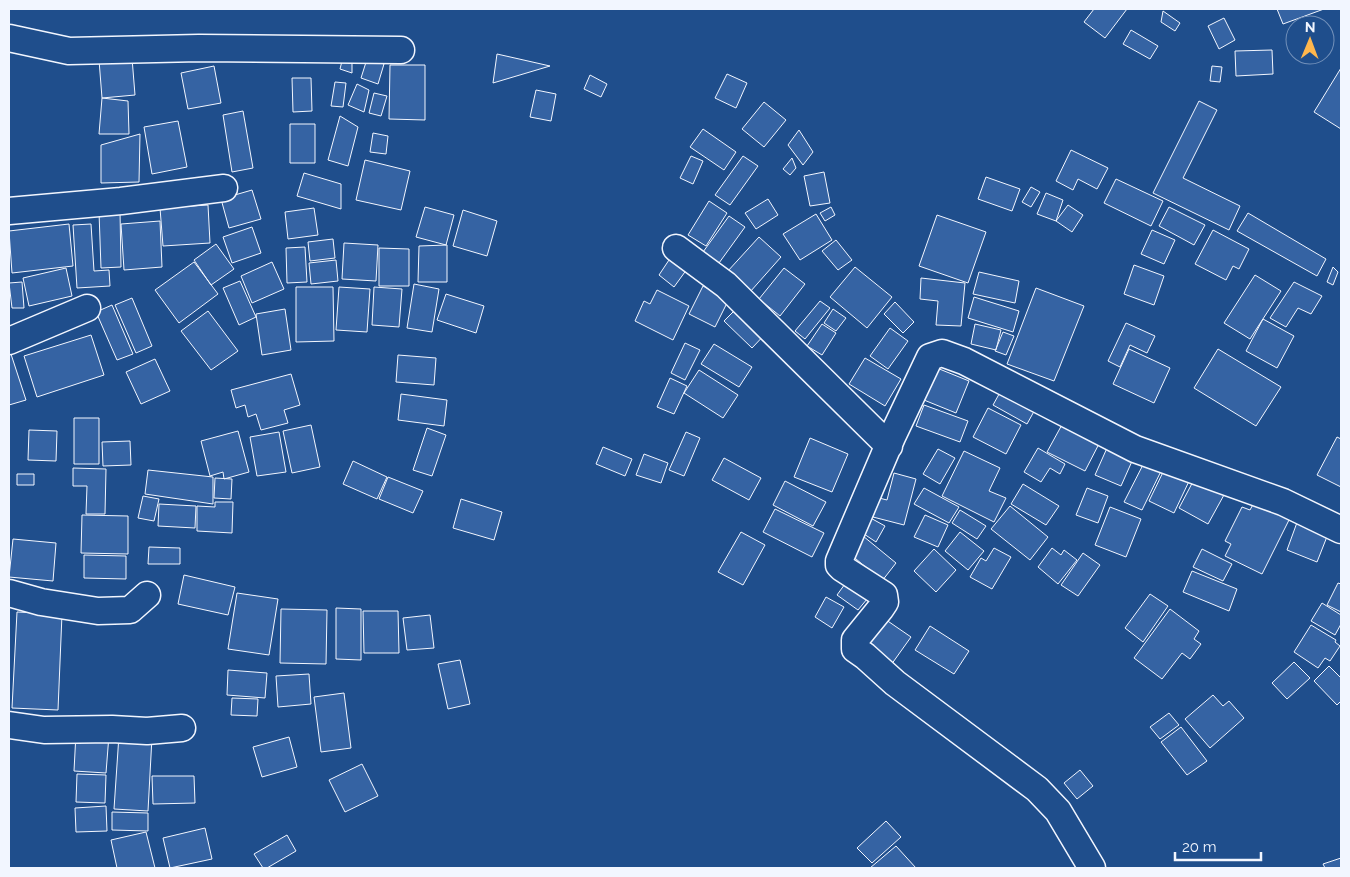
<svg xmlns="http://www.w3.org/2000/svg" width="1350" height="877" font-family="Raleway,sans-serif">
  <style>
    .building { fill: #3563a3; stroke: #f2f6ff }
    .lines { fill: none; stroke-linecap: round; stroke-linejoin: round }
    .minor-casing { stroke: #f2f6ff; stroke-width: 29 }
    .minor { stroke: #1f4e8c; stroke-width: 26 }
  </style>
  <rect width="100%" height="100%" fill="#1f4e8c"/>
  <!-- building -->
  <path class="building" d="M1094 9H1127L1105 38 1084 22Z
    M1277 9H1324L1283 24Z
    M1163 11 1180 23 1175 31 1161 22Z
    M1224 18 1235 40 1219 49 1208 26Z
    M1131 30 1158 46 1150 59 1123 44Z
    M1272 50 1273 74 1236 76 1235 51Z
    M497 54 550 66 493 83Z
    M343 57 352 59V73L340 69Z
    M132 58 135 95 102 98 99 60Z
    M367 59 384 64 378 84 361 78Z
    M390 65H425V120L389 119Z
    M214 66 221 103 188 109 181 73Z
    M1212 66 1222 67 1220 82 1210 81Z
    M1341 68V129L1314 112Z
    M727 74 747 83 736 108 715 98Z
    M590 75 607 84 601 97 584 89Z
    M292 78H311L312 111 293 112Z
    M335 82 346 83 343 107 331 106Z
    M357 84 369 90 364 112 348 105Z
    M536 90 556 94 551 121 530 117Z
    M374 93 387 96 381 116 369 113Z
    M102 98 128 101 129 134H99Z
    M1199 101 1217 110 1183 178 1240 206 1229 230 1153 193Z
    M764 102 786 120 764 147 742 129Z
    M243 111 253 168 232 172 223 115Z
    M340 116 358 127 348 166 328 160Z
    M178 121 187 167 152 174 144 127Z
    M290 124H315V163H290Z
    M703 129 736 152 724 170 690 147Z
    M799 130 813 152 803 165 788 145Z
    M373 133 388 136 386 154 370 152Z
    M140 134 139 182 101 183V145Z
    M1071 150 1108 168 1097 189 1078 179 1073 190 1056 181Z
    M691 156 703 161 693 184 680 178Z
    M743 156 758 166 730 205 715 195Z
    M792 158 796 168 790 175 783 169Z
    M365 160 410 171 401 210 356 200Z
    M824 172 830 203 810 206 804 176Z
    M304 173 341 184V209L297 196Z
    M986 177 1020 189 1012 211 978 199Z
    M1116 179 1163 201 1151 226 1104 203Z
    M1031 187 1040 192 1031 207 1022 202Z
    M252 190 261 219 229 228 221 199Z
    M1046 193 1063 200 1056 221 1037 214Z
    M768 199 778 215 756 229 745 213Z
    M709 201 727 213 706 246 688 235Z
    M208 205 210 243 163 246 160 208Z
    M1068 205 1083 215 1072 232 1056 221Z
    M425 207 454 215 446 245 416 237Z
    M831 207 835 215 825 221 820 213Z
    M1169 207 1205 225 1194 245 1159 226Z
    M314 208 318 235 288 239 285 212Z
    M463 210 497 221 487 256 453 246Z
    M120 211 121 267 101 268 99 212Z
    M1248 213 1326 259 1317 276 1237 231Z
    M816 214 832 240 800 260 783 234Z
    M937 215 986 232 968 283 919 266Z
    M729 216 745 227 719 263 703 252Z
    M160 221 162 267 124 270 121 224Z
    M69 224 73 266 12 273 9 231Z
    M91 224 94 271 109 270 110 286 77 288 73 225Z
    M252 227 261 253 232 263 223 237Z
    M1152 230 1175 240 1164 264 1141 254Z
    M1213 230 1249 249 1239 269 1233 266 1226 280 1195 264Z
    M759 237 781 257 750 292 727 272Z
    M333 239 335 258 310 261 308 242Z
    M836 240 852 260 838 270 822 251Z
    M344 243 378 245 376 281 342 279Z
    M216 244 234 269 211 285 194 260Z
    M447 245V282H418L419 246Z
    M305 247 307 282 287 283 286 248Z
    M379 248 409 249V286H379Z
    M673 254 690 265 674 287 659 275Z
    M336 260 338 281 311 284 309 263Z
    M194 262 218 294 179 323 155 290Z
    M272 262 284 289 252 303 241 276Z
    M1134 265 1164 276 1154 305 1124 294Z
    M855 267 892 297 867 328 830 297Z
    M1333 267 1338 272 1333 285 1327 282Z
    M66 268 72 296 29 306 23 278Z
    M784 268 805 284 780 316 759 299Z
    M979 272 1019 281 1015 303 973 294Z
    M1255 275 1281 291 1250 339 1224 323Z
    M921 278 965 283 961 326 936 325 938 301 920 299Z
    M240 281 256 317 239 325 223 288Z
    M22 282 24 308H12L9 283Z
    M1294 282 1322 296 1311 314 1298 308 1286 327 1270 318Z
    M414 284 439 289 432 332 407 328Z
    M703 286 729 299 715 327 689 314Z
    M296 287H333L334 341 296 342Z
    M339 287 370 289 367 332 336 330Z
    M374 287 402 289 399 327 372 325Z
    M1036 288 1084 306 1054 381 1007 364Z
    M657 290 689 306 673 340 635 321 644 301 650 304Z
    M446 294 484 306 476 333 437 320Z
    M974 297 1019 311 1013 332 968 318Z
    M132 298 152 346 136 353 115 305Z
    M820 301 830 308 805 339 795 331Z
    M895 302 914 322 903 333 884 314Z
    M741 304 769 330 752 348 724 321Z
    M112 305 133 354 117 360 96 312Z
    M285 309 291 350 262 355 256 314Z
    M833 309 846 318 836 331 824 323Z
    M208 311 238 351 211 370 181 331Z
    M1263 319 1294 336 1277 368 1246 351Z
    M1126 323 1155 336 1147 353 1130 345 1120 367 1108 361Z
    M822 324 836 333 822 355 807 346Z
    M975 324 1001 330 996 350 971 344Z
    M890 328 908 341 888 369 870 356Z
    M1003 332 1014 336 1006 355 995 351Z
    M91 335 104 375 37 397 24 356Z
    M685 343 700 350 685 380 671 373Z
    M714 344 752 367 739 387 701 364Z
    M9 348 26 400 9 405Z
    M1129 349 1170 368 1154 403 1113 384Z
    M1218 349 1281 387 1256 426 1194 388Z
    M398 355 436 358 434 385 396 382Z
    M865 358 901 379 885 406 849 384Z
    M155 359 170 391 141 404 126 372Z
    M932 366 969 381 956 413 919 398Z
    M699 370 738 395 723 418 684 393Z
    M291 374 300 405 284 410 288 423 261 430 256 414 248 417 245 405 236 408 231 390Z
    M670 378 687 386 674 414 657 407Z
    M1003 387 1037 406 1027 424 993 405Z
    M401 394 447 400 444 426 398 420Z
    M924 405 968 421 960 442 916 426Z
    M988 408 1021 425 1006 454 973 437Z
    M74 418H99V464H74Z
    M1064 421 1101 440 1085 471 1047 452Z
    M311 425 320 467 292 473 283 431Z
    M427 428 446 435 432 476 413 470Z
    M29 430 57 431 56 461 28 460Z
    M238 431 249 472 224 479 223 472 210 476 201 441Z
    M279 432 286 472 257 476 250 437Z
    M686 432 700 438 684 476 669 470Z
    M1337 437 1341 439V487L1317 475Z
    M810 438 848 454 832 492 794 477Z
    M130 441 131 465 103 466 102 442Z
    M603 447 632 459 625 476 596 464Z
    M1038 448 1065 464 1060 474 1050 468 1041 482 1024 472Z
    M1107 448 1133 459 1121 486 1095 475Z
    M938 449 955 458 940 484 923 474Z
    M964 451 1000 468 989 491 1006 498 994 522 942 496Z
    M644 454 668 463 661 483 636 475Z
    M1148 455 1165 463 1142 510 1124 502Z
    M724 458 761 478 749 500 712 480Z
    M353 461 387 477 377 499 343 484Z
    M1166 466 1191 477 1174 513 1149 501Z
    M73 468 106 469 105 514H86L87 486H73Z
    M148 470 213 477V504L145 494Z
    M894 473 916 479 904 525 873 517 879 498 887 500Z
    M17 474H34V485H17Z
    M1197 474 1230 484 1208 524 1179 508Z
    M388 477 423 491 413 513 379 499Z
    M215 478 232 479 231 499 214 498Z
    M785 481 826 502 813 526 773 505Z
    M1023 484 1059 506 1046 525 1011 504Z
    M924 488 959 507 949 523 914 504Z
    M1087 488 1108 496 1098 523 1076 515Z
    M143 496 159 499 154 521 138 518Z
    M1257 497 1292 514 1262 574 1225 556 1231 544 1225 541 1242 507 1250 510Z
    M461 499 502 512 494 540 453 528Z
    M215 502H233L232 533 197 531V506L215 507Z
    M159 504 196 506 195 528 158 526Z
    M1010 506 1048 537 1030 560 991 529Z
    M1110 507 1141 519 1126 557 1095 545Z
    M775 509 824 533 812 557 763 532Z
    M960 510 986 526 977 539 952 523Z
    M82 515 128 516V554L81 553Z
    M925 515 948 525 938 547 914 537Z
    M867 516 885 526 876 542 858 530Z
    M1299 517 1330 529 1317 562 1287 550Z
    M741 532 765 545 743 585 718 572Z
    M960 532 984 551 968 570 945 551Z
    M863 536 896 563 882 581 849 553Z
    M13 539 56 543 53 581 9 577Z
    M149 547 180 548V564H148Z
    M994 548 1011 557 992 589 970 577 981 558 986 561Z
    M1052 548 1061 555 1064 550 1077 560 1058 584 1038 567Z
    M934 549 956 570 936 592 914 571Z
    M1202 549 1232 564 1223 581 1193 567Z
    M1083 553 1100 565 1078 596 1061 585Z
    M84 555 126 556V579L84 578Z
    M1192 571 1237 589 1229 611 1183 592Z
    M184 575 235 587 228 615 178 604Z
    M850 577 872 593 858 610 837 595Z
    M1338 583 1341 584V612L1327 605Z
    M237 593 278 599 269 655 228 649Z
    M1150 594 1168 606 1143 642 1125 628Z
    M826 597 844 607 832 628 815 617Z
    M1322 603 1341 615V624L1335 635 1311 621Z
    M336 608 361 609V660L336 659Z
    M281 609 327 610 326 664 280 663Z
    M1170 609 1199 631 1194 639 1201 644 1190 659 1182 653 1162 679 1134 658Z
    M363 611H398L399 653H364Z
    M17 612 62 614 58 710 12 708Z
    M430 615 434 648 407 650 403 618Z
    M879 615 911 637 891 665 859 642Z
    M1311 625 1336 640 1335 642 1340 646 1330 661 1325 658 1318 668 1294 652Z
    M930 626 969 651 954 674 915 650Z
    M460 660 470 704 448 709 438 664Z
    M1294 662 1310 678 1287 699 1272 683Z
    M1329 666 1341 678V701L1337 705 1314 681Z
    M228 670 267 673 265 698 227 695Z
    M309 674 311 704 278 707 276 676Z
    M344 693 351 748 321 752 314 697Z
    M1213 695 1223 706 1229 701 1244 718 1210 748 1185 719Z
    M232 698 258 699 257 716 231 715Z
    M1169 713 1179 725 1160 739 1150 727Z
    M1181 727 1207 761 1187 775 1161 742Z
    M76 733 109 735 106 773 74 771Z
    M119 735 152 737 148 811 114 809Z
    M289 737 297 767 262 777 253 747Z
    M362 764 378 796 345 812 329 780Z
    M1080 770 1093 786 1077 799 1064 783Z
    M77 774 106 775 105 803 76 802Z
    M152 776H194L195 803 153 804Z
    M106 806 107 831 76 832 75 808Z
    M112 812 148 813V831L112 830Z
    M886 821 901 837 872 863 857 848Z
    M205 828 212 859 170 868 163 838Z
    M146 832 155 868H117L111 840Z
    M287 835 296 851 267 868H263L254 854Z
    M896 846 916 868H870Z
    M1341 858V868H1325L1323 864Z"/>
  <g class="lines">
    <!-- minor casing -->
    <g class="minor-casing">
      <path id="minor" d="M9 38 69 51 199 48 401 50
        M9 211 121 201 224 188
        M676 248 726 285 889 446
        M9 341 87 308
        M9 593 41 602 98 611 130 610 147 595
        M9 725 44 730 112 729 147 731 182 728
        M1092 868 1058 811 1037 789 895 683 865 656 855 649V640L881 608 885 602 884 595 842 568 839 565V561L892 437 930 357 942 353 964 361 1135 449 1283 502 1341 530"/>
    </g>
    <!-- minor -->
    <use href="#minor" class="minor"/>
  </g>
  <!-- border -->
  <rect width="1350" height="877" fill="none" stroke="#f2f6ff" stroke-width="20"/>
  <!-- north arrow -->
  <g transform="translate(1310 40) rotate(1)"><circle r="24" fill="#1f4e8c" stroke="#7391ba"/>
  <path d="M0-4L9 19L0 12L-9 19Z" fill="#ffb74d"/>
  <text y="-8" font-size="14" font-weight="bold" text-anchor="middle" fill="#f2f6ff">N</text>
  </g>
  <!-- scale -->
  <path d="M1175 852v8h86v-8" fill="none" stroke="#f2f6ff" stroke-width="2.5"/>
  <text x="1182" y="852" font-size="15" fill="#f2f6ff" stroke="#1f4e8c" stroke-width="4" paint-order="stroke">20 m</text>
</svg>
